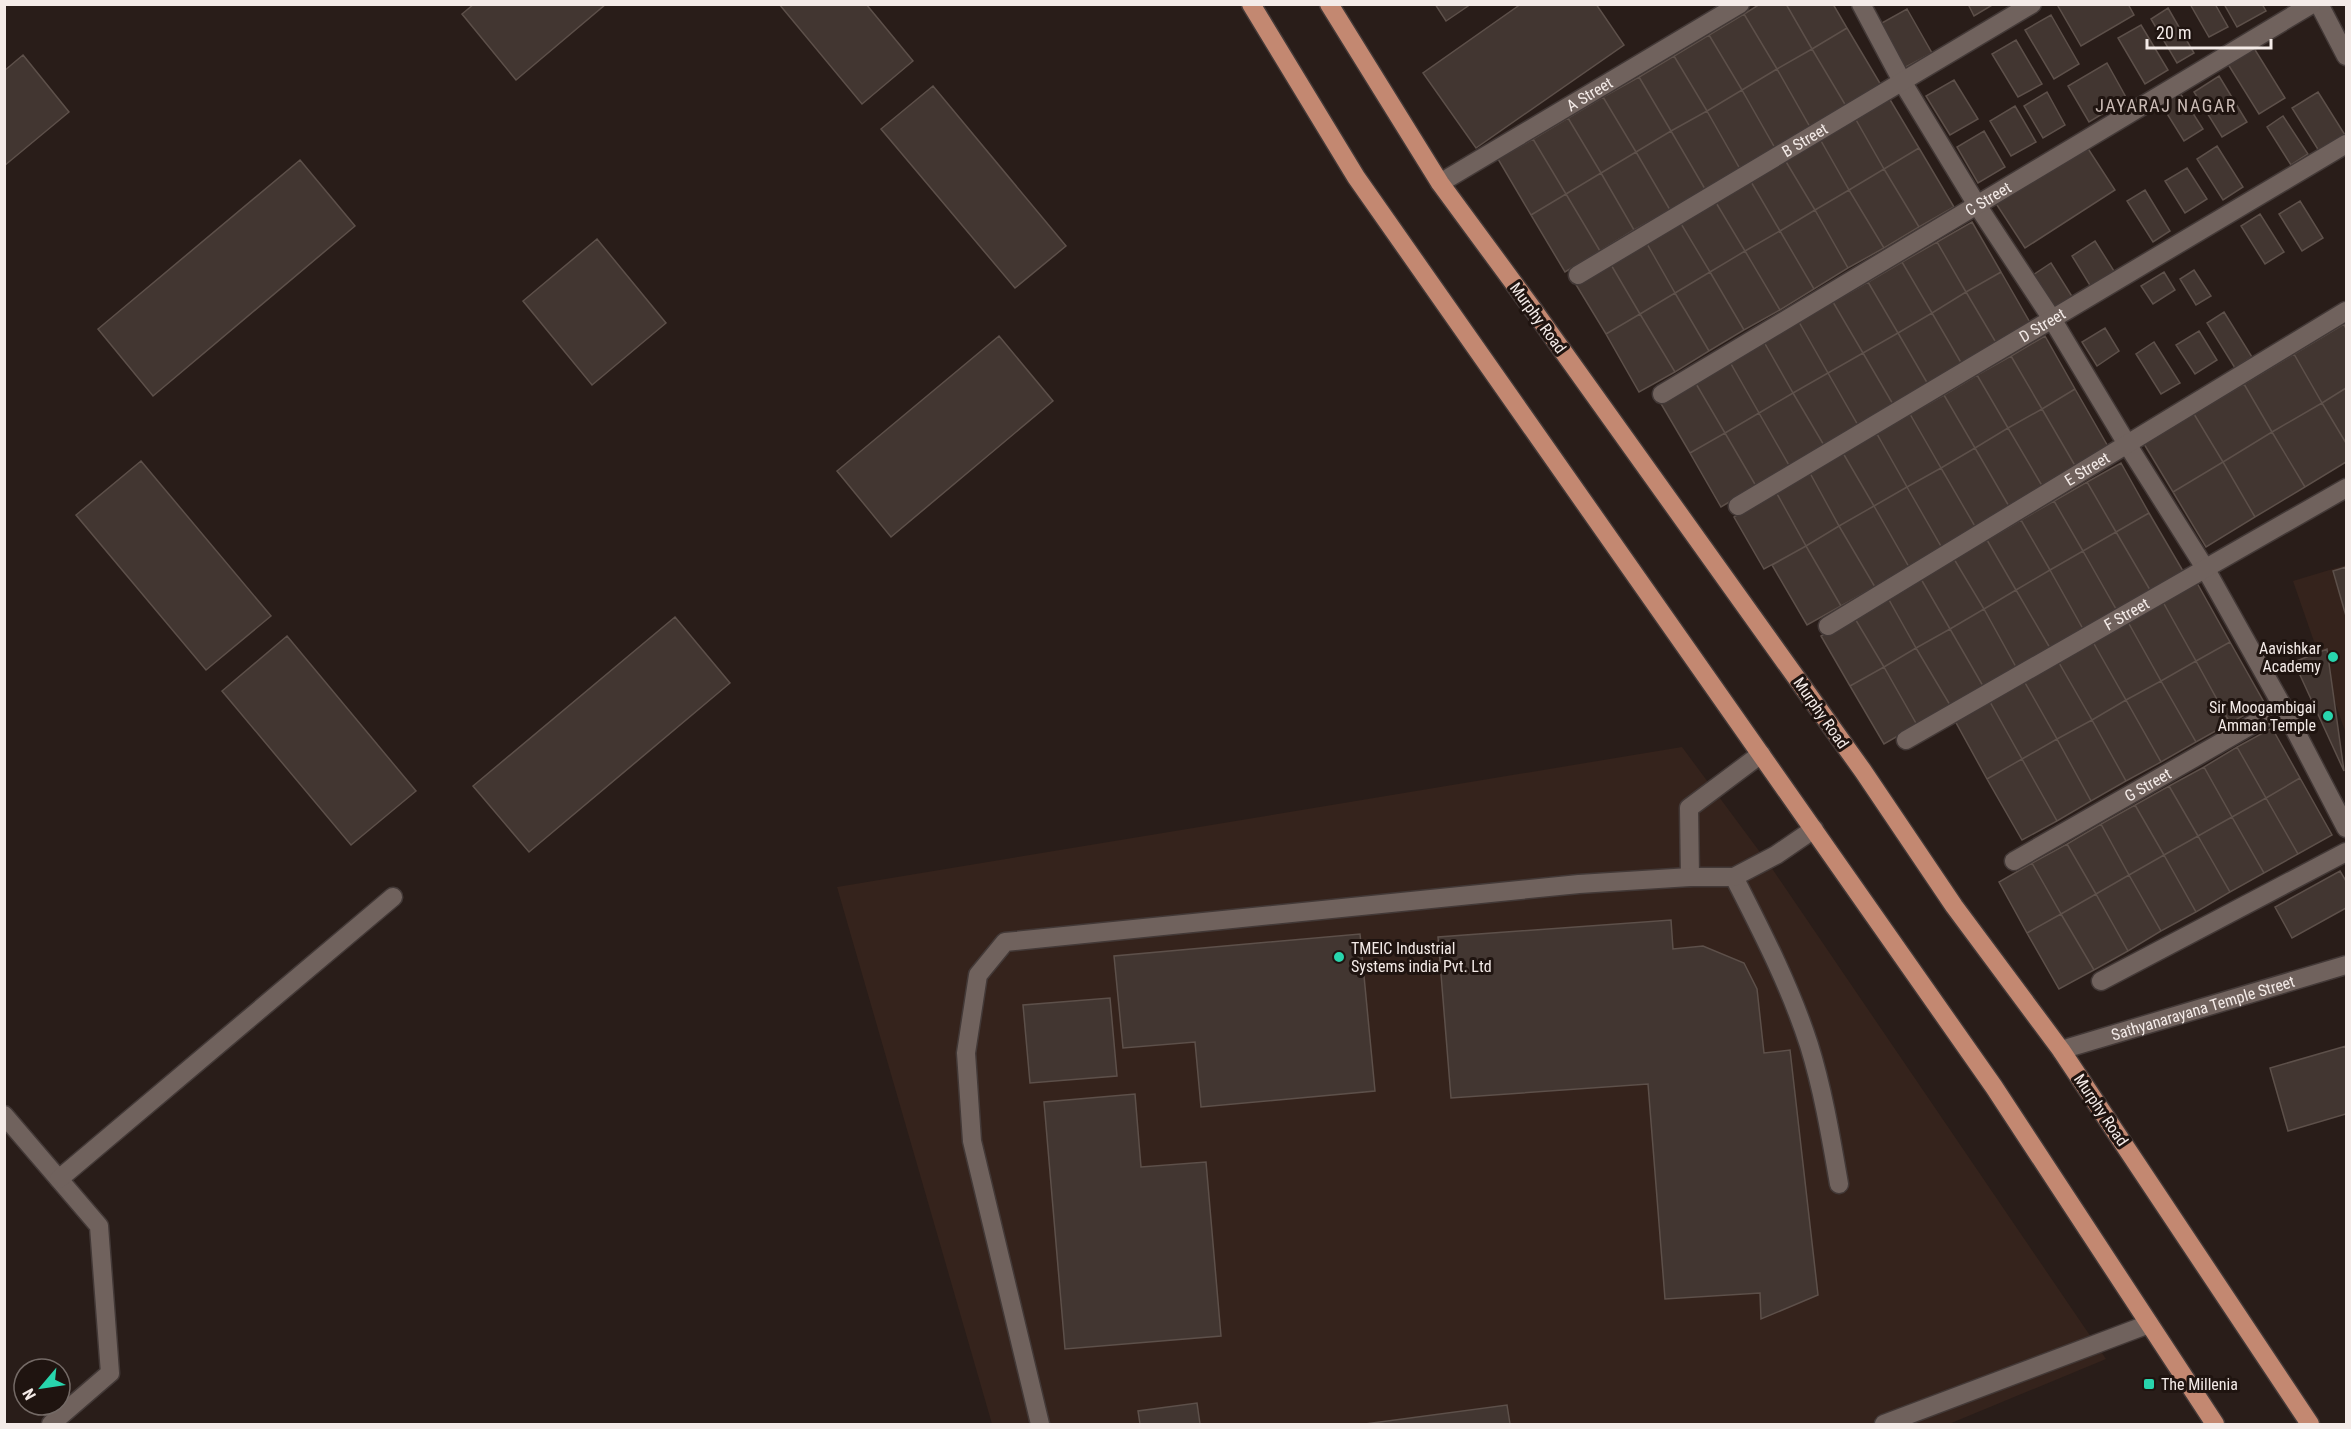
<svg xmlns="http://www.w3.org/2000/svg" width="2351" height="1429" font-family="'Roboto Condensed',sans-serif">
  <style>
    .built { fill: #35231c }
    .building { fill: #423631; stroke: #5d504a; stroke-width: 1.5 }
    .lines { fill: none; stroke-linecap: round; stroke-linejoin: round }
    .minor-casing { stroke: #433937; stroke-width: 21 }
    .major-casing { stroke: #433937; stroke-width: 21 }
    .minor { stroke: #70625d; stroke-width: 18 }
    .major { stroke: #c38871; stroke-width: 18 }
    .poi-dot { fill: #28d5ad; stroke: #1f1410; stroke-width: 2 }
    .labels { text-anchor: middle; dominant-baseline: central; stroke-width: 6; stroke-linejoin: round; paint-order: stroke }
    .street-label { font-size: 16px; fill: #f4ebe8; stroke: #1f1410 }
    .poi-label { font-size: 16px; fill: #f4ebe8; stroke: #1f1410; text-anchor: end }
    .neighbourhood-label { font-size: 18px; letter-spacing: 1.5px; fill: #cabbb5; stroke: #1f1410 }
  </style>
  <rect width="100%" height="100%" fill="#291d19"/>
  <!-- built -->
  <path class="built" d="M2346 565V734L2293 581Z
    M1682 747 1771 867 2106 1359 1949 1424H992L837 887Z"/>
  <!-- building -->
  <path class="building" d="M474 4H606L516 80 462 14Z
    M779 4H866L913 61 862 104Z
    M1435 4H1471L1446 21Z
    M1521 4H1596L1624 45 1476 148 1423 73Z
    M1760 4H1786L1812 49 1777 69 1744 14Z
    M1786 4H1833L1847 28 1812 49Z
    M1968 4H1994L1974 16Z
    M2060 4H2128L2134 15 2081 46 2058 6Z
    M2190 4H2215L2228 27 2209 37Z
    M2224 4H2262L2266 11 2237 27Z
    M2168 8 2194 53 2177 63 2151 19Z
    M1907 9 1932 53 1904 68 1880 24Z
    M1744 14 1777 69 1742 90 1709 35Z
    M2051 15 2079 64 2054 79 2025 30Z
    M2141 25 2168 70 2145 84 2118 38Z
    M1847 28 1881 85 1846 106 1812 49Z
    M1709 35 1742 90 1707 111 1674 56Z
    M2016 40 2042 84 2018 97 1992 54Z
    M2252 45 2285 98 2259 114 2226 61Z
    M1812 49 1846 106 1810 127 1777 69Z
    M23 55 69 112 4 166V71Z
    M1674 56 1707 111 1671 131 1639 77Z
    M2107 63 2127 99 2089 122 2068 86Z
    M1777 69 1810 127 1775 148 1742 90Z
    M2219 76 2247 122 2222 137 2194 92Z
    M1639 77 1671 131 1636 152 1603 97Z
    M1954 80 1978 119 1950 135 1926 96Z
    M933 86 1066 246 1015 288 881 129Z
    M1742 90 1775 148 1740 169 1707 111Z
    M2047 92 2065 125 2043 138 2024 106Z
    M2318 92 2345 135 2319 151 2292 108Z
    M2180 93 2203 129 2184 141 2161 104Z
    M1603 97 1636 152 1601 173 1568 118Z
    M1889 98 1919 148 1884 169 1855 118Z
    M2015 106 2036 142 2011 156 1990 121Z
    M1707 111 1740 169 1705 189 1671 131Z
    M2283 116 2308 154 2291 165 2267 127Z
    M1568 118 1601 173 1566 194 1533 139Z
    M1855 118 1884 169 1849 190 1820 139Z
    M1671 131 1705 189 1670 210 1636 152Z
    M1984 131 2005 167 1978 183 1957 147Z
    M1533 139 1566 194 1531 215 1498 159Z
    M1820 139 1849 190 1815 210 1785 160Z
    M2085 144 2115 190 2025 248 1995 202Z
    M2217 146 2243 187 2223 200 2197 159Z
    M1919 148 1954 207 1919 227 1884 169Z
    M1636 152 1670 210 1634 230 1601 173Z
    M300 160 355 226 153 396 98 329Z
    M1785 160 1815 210 1780 231 1750 180Z
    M2187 168 2207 199 2185 213 2165 181Z
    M1884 169 1919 227 1884 248 1849 190Z
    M1601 173 1634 230 1600 251 1566 194Z
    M1750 180 1780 231 1745 251 1715 201Z
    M1849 190 1884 248 1848 268 1815 210Z
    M2145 190 2170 231 2153 242 2127 201Z
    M1566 194 1600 251 1565 272 1531 215Z
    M1715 201 1745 251 1710 272 1680 222Z
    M2300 201 2323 238 2302 251 2279 214Z
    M1815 210 1848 268 1814 289 1780 231Z
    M2260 214 2284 252 2265 264 2241 226Z
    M1680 222 1710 272 1675 293 1646 242Z
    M1972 222 2001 272 1966 292 1937 242Z
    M1780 231 1814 289 1780 310 1745 251Z
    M597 239 666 323 592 385 523 301Z
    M2095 241 2114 271 2091 287 2072 256Z
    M1646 242 1675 293 1640 314 1610 263Z
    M1937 242 1966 292 1932 313 1902 262Z
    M1745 251 1780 310 1744 330 1710 272Z
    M1902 262 1932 313 1898 333 1868 282Z
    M1610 263 1640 314 1606 334 1575 283Z
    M2051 263 2073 298 2055 308 2033 275Z
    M2194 270 2211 296 2196 305 2180 279Z
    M1710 272 1744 330 1709 351 1675 293Z
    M2001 272 2032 326 1998 346 1966 292Z
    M2164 272 2175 290 2153 304 2141 286Z
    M1868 282 1898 333 1863 353 1833 302Z
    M1966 292 1998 346 1963 366 1932 313Z
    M1675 293 1709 351 1675 372 1640 314Z
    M1833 302 1863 353 1828 373 1799 322Z
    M2224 312 2252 357 2235 368 2207 323Z
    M1932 313 1963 366 1929 386 1898 333Z
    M1640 314 1675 372 1639 392 1606 334Z
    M1799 322 1828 373 1793 393 1764 342Z
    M2344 324 2346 329V388L2322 403 2294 354Z
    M2105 328 2119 351 2097 366 2082 342Z
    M2199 331 2217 360 2195 374 2176 345Z
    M1898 333 1929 386 1894 406 1863 353Z
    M999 336 1053 401 891 537 837 471Z
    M2045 336 2075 389 2042 409 2011 356Z
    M1764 342 1793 393 1759 413 1730 362Z
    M2154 342 2180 383 2161 394 2136 354Z
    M1863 353 1894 406 1859 427 1828 373Z
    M2294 354 2322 403 2272 432 2244 384Z
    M2011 356 2042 409 2008 428 1977 375Z
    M1730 362 1759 413 1725 433 1695 382Z
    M1828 373 1859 427 1825 447 1793 393Z
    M1977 375 2008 428 1975 448 1944 395Z
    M1695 382 1725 433 1690 453 1660 402Z
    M2244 384 2272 432 2223 462 2194 414Z
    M2346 388V443L2322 403Z
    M2075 389 2110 450 2077 469 2042 409Z
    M1793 393 1825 447 1790 467 1759 413Z
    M1944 395 1975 448 1941 468 1910 414Z
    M2322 403 2346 443V462L2305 487 2272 432Z
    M2042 409 2077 469 2044 489 2008 428Z
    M1759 413 1790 467 1756 486 1725 433Z
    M1910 414 1941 468 1907 487 1877 434Z
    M2194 414 2223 462 2173 492 2144 444Z
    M2008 428 2044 489 2010 508 1975 448Z
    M2272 432 2305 487 2255 517 2223 462Z
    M1725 433 1756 486 1721 507 1690 453Z
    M1877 434 1907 487 1874 506 1843 453Z
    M1975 448 2010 508 1976 528 1941 468Z
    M1843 453 1874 506 1839 526 1810 473Z
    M141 461 271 616 206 670 76 515Z
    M2223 462 2255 517 2206 547 2173 492Z
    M2121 463 2149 513 2116 532 2087 482Z
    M1941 468 1976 528 1942 548 1907 487Z
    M1810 473 1839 526 1806 546 1776 492Z
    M2087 482 2116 532 2083 551 2054 501Z
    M1907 487 1942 548 1909 567 1874 506Z
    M1776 492 1806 546 1764 569 1734 517Z
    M2054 501 2083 551 2050 570 2021 520Z
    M1874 506 1909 567 1875 587 1839 526Z
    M2149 513 2183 571 2150 590 2116 532Z
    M2021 520 2050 570 2016 590 1987 540Z
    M1839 526 1875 587 1841 606 1806 546Z
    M2116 532 2150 590 2116 609 2083 551Z
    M1987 540 2016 590 1984 609 1954 559Z
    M1806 546 1841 606 1807 625 1772 565Z
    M2083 551 2116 609 2083 629 2050 570Z
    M1954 559 1984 609 1950 629 1921 579Z
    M2346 567V616L2333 571Z
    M2050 570 2083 629 2050 648 2016 590Z
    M1921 579 1950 629 1916 648 1888 598Z
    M2197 583 2230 642 2196 661 2163 602Z
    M2016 590 2050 648 2016 667 1984 609Z
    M1888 598 1916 648 1884 667 1854 617Z
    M2163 602 2196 661 2161 681 2128 622Z
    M1984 609 2016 667 1983 686 1950 629Z
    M675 617 730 683 529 852 473 786Z
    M1854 617 1884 667 1850 686 1821 636Z
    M2128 622 2161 681 2126 700 2093 642Z
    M1950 629 1983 686 1950 705 1916 648Z
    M287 636 416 791 351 845 222 691Z
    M2093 642 2126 700 2092 720 2058 661Z
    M2230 642 2265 704 2230 723 2196 661Z
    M1916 648 1950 705 1917 725 1884 667Z
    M2327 649 2344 771 2294 662Z
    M2058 661 2092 720 2057 739 2024 681Z
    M2196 661 2230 723 2196 742 2161 681Z
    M1884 667 1917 725 1884 744 1850 686Z
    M2024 681 2057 739 2022 759 1989 700Z
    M2161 681 2196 742 2161 762 2126 700Z
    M1989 700 2022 759 1987 779 1954 719Z
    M2126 700 2161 762 2126 781 2092 720Z
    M2092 720 2126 781 2091 801 2057 739Z
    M2272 728 2300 778 2266 798 2237 747Z
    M2057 739 2091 801 2057 821 2022 759Z
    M2237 747 2266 798 2232 817 2204 767Z
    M2022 759 2057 821 2022 840 1987 779Z
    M2204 767 2232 817 2198 836 2169 786Z
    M2300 778 2332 835 2298 854 2266 798Z
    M2169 786 2198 836 2164 855 2135 805Z
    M2266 798 2298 854 2264 873 2232 817Z
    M2135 805 2164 855 2129 875 2101 824Z
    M2232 817 2264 873 2230 892 2198 836Z
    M2101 824 2129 875 2096 894 2067 844Z
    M2198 836 2230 892 2196 912 2164 855Z
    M2067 844 2096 894 2061 914 2032 863Z
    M2164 855 2196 912 2161 931 2129 875Z
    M2032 863 2061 914 2027 933 1999 882Z
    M2340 871 2346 881V908L2292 938 2275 907Z
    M2129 875 2161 931 2128 951 2096 894Z
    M2096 894 2128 951 2094 970 2061 914Z
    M2061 914 2094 970 2059 989 2027 933Z
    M1671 920 1673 949 1703 946 1744 963 1757 989 1764 1053 1790 1050 1818 1295 1761 1319 1760 1293 1665 1299 1648 1084 1451 1098 1438 937Z
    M1360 934 1375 1091 1201 1107 1195 1042 1123 1048 1114 956Z
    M1110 998 1117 1076 1030 1083 1023 1005Z
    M2346 1046V1114L2288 1131 2270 1068Z
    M1135 1094 1141 1167 1206 1162 1221 1336 1065 1349 1044 1102Z
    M1197 1403 1200 1424H1140L1138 1411Z
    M1507 1405 1510 1424H1365Z"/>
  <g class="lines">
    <!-- minor casing -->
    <g class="minor-casing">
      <g id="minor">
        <path d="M1861 4 1903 83 1977 205 2052 319 2127 444 2205 568 2283 707 2346 828"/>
        <path d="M2319 4 2346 56"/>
        <path id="s1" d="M1440 183 1740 4"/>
        <path id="s2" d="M1578 275 2032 4"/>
        <path id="s3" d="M1662 394 2312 4"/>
        <path id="s4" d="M1738 506 2346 144"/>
        <path id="s5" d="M1828 626 2346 311"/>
        <path id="s6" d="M1906 740 2346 488"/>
        <path id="s7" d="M2014 861 2283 707"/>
        <path d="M1690 877 1689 808 1761 754"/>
        <path d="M1734 877C1762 932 1790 986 1809 1045 1823 1090 1831 1138 1839 1184"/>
        <path d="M2101 981 2346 852"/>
        <path id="s8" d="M2061 1050 2346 965"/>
        <path d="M4 1115 99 1226 110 1373 51 1424"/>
        <path d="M59 1179 393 897"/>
        <path d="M1040 1424 972 1141 966 1053 978 975 1005 942 1579 884 1690 877H1734L1776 855 1814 829"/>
        <path d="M1884 1424 2149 1324"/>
      </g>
    </g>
    <!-- major casing -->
    <g class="major-casing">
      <path id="major" d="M1251 4 1356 177 1994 1087 2215 1424
        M1329 4 1440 183 1532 308 1863 771 1954 906 2061 1050 2310 1424"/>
    </g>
    <!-- minor -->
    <use href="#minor" class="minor"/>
    <!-- major -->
    <use href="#major" class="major"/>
  </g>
  <!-- markers -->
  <g class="poi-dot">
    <circle cx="2333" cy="657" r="6"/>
    <circle cx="2328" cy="716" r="6"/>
    <circle cx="1339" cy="957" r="6"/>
    <rect x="2143" y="1378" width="12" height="12" rx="3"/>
  </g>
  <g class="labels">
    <!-- street labels -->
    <g class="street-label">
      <text stroke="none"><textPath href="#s1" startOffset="174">A Street</textPath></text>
      <text stroke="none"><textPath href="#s2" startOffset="264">B Street</textPath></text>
      <text stroke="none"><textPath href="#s3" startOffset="380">C Street</textPath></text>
      <text transform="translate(1538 318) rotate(54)">Murphy Road</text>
      <text stroke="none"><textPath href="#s4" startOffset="354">D Street</textPath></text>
      <text stroke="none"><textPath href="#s5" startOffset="303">E Street</textPath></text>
      <text stroke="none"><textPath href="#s6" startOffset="254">F Street</textPath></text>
      <text transform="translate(1821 713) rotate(55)">Murphy Road</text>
      <text stroke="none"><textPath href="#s7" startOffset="154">G Street</textPath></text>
      <text stroke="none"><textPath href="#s8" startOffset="148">Sathyanarayana Temple Street</textPath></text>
      <text transform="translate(2101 1110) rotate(56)">Murphy Road</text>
    </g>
    <!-- poi labels -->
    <g class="poi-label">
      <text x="2321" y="648">Aavishkar<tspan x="2321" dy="18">Academy</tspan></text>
      <text x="2316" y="707">Sir Moogambigai<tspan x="2316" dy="18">Amman Temple</tspan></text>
      <text x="1351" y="948" text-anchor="start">TMEIC Industrial<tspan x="1351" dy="18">Systems india Pvt. Ltd</tspan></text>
      <text x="2161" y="1384" text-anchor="start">The Millenia</text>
    </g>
    <!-- neighbourhood labels -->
    <g class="neighbourhood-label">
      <text x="2166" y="105">JAYARAJ NAGAR</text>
    </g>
  </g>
  <!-- border -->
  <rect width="2351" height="1429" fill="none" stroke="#f4ebe8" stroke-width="12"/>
  <!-- north arrow -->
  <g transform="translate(42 1387) rotate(241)"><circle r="28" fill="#1f1410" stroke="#746a66" stroke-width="1.5"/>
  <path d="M0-4.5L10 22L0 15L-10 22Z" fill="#28d5ad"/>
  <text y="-9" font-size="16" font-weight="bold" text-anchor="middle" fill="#f4ebe8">N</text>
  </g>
  <!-- scale -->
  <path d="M2147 39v9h124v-9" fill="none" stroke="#f4ebe8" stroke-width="3"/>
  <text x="2156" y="39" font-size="18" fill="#f4ebe8" stroke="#1f1410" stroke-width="4.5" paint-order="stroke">20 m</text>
</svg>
